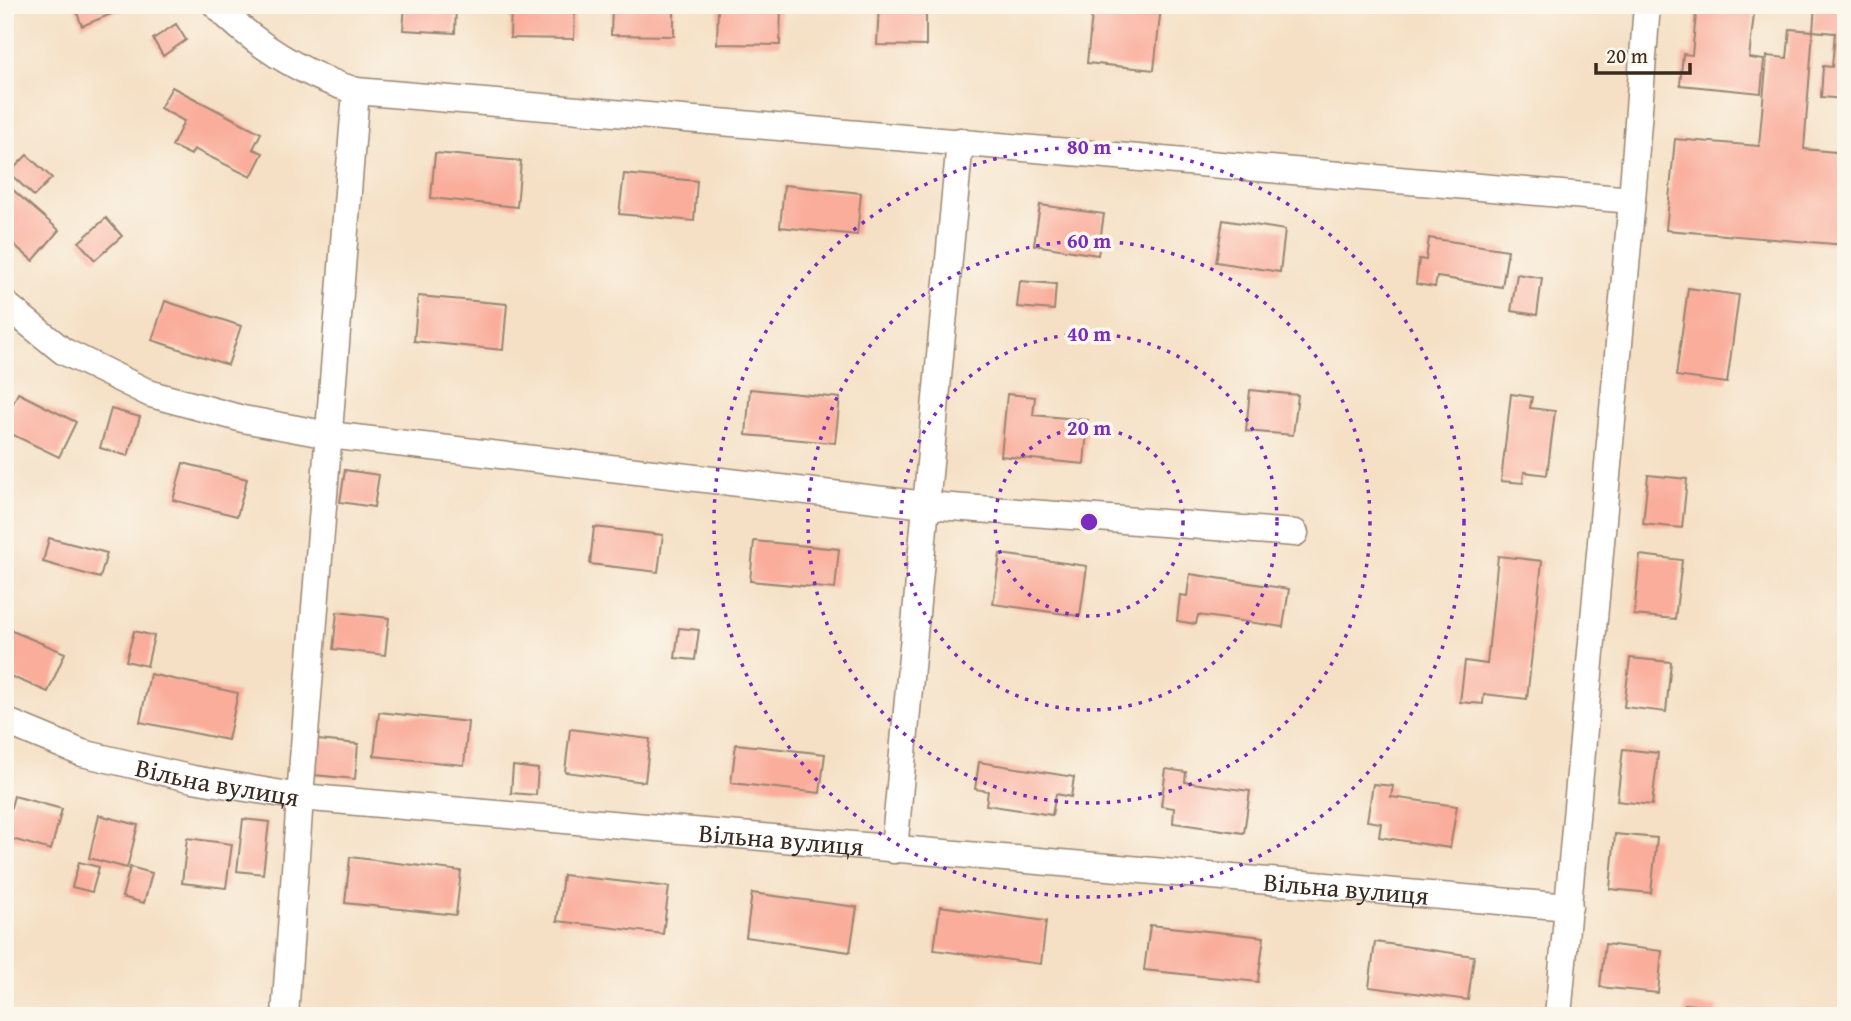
<svg xmlns="http://www.w3.org/2000/svg" width="1851" height="1021" font-family="'Gentium Book Plus',serif">
  <style>
    .building { fill: #faad9b }
    .lines { fill: none; stroke-linecap: round; stroke-linejoin: round }
    .street-casing { stroke: #988572; stroke-width: 29 }
    .street { stroke: #fff; stroke-width: 26 }
    .ring { fill: none; stroke: #7b2cbf; stroke-width: 3.5; stroke-dasharray: 3.5 7 }
    .labels { text-anchor: middle; dominant-baseline: central; stroke-width: 7; stroke-linejoin: round; paint-order: stroke }
    .street-label { font-size: 26px; fill: #3b2a1e; stroke: #fbf7ec }
    .centre { fill: #7b2cbf; stroke: #fbf7ec; stroke-width: 3.5 }
    .ring-label { font-size: 21px; text-anchor: middle; font-weight: bold; fill: #7b2cbf; stroke: #fbf7ec; stroke-width: 7; stroke-linejoin: round; paint-order: stroke }
  </style>
  <rect width="100%" height="100%" fill="#fbf7ec"/>
  <filter id="ink" filterUnits="userSpaceOnUse"><feTurbulence type="fractalNoise" baseFrequency=".0143" numOctaves="2"/><feDisplacementMap in="SourceGraphic" scale="14" xChannelSelector="R" yChannelSelector="G"/><feConvolveMatrix kernelMatrix="1 2 1 2 8 2 1 2 1" color-interpolation-filters="sRGB"/></filter>
  <filter id="wash" filterUnits="userSpaceOnUse"><feTurbulence type="fractalNoise" baseFrequency=".00686" numOctaves="4" result="noise"/><feDisplacementMap in="SourceGraphic" scale="28" xChannelSelector="R" yChannelSelector="G"/><feGaussianBlur stdDeviation="1.57" result="paint"/><feColorMatrix in="noise" values="0 0 0 0 0 0 0 0 0 0 0 0 0 0 0 0 0 1.4 0 .05"/><feComposite in="paint" operator="in"/></filter>
  <g filter="url(#wash)">
    <rect width="100%" height="100%" fill="#f5e0c5"/>
    <g id="blocks">
      <!-- building -->
      <path class="building" d="M74 5H119L121 10 82 26Z
        M405 5H456L455 33 403 30Z
        M511 5H575L574 39 510 38Z
        M612 5H674V36L611 35Z
        M718 5H781L780 45 717 44Z
        M879 5H926V46L877 45Z
        M1093 5 1161 7 1154 70 1087 63Z
        M1697 5H1755L1749 58 1764 60 1761 93 1680 85 1683 54 1692 55Z
        M1815 5H1846V99L1821 97 1823 66 1832 67 1835 33 1813 31Z
        M176 24 186 40 163 56 153 39Z
        M1790 29 1813 31 1804 149 1846 153V245L1666 230 1675 139 1759 146 1767 56 1787 58Z
        M172 87 261 133 253 149 263 153 251 177 194 149 191 155 172 146 184 121 160 108Z
        M435 153 521 161 517 207 431 198Z
        M27 155 52 178 34 196 9 173Z
        M624 174 697 181 694 221 619 214Z
        M5 183 59 230 33 261 5 237Z
        M784 185 861 193 857 235 780 227Z
        M1040 205 1104 214 1098 255 1034 245Z
        M106 218 122 236 95 260 79 242Z
        M1223 220 1285 230 1280 272 1216 262Z
        M1429 238 1508 250 1502 287 1437 277 1435 287 1416 284 1419 259 1426 260Z
        M1517 274 1542 278 1537 315 1511 311Z
        M1020 281 1056 284 1054 310 1017 307Z
        M1688 288 1739 295 1727 383 1676 376Z
        M418 296 507 304 503 350 414 341Z
        M165 301 241 326 228 365 152 340Z
        M750 389 840 398 835 443 746 435Z
        M1250 390 1298 395 1293 435 1246 431Z
        M18 393 76 422 59 457 5 431V420Z
        M1007 394 1035 397 1033 415 1088 420 1084 464 1001 456Z
        M1511 394 1532 397 1530 408 1555 411 1547 475 1524 472 1523 483 1501 481Z
        M111 409 140 417 128 456 100 448Z
        M183 463 247 479 237 516 173 500Z
        M345 470 379 475 374 507 340 502Z
        M1648 475 1687 479 1682 528 1643 524Z
        M594 527 663 535 658 572 590 564Z
        M49 538 107 553 100 578 43 562Z
        M754 541 839 549 835 589 750 581Z
        M1000 554 1087 566 1080 616 993 604Z
        M1640 555 1682 560 1675 619 1634 615Z
        M1498 556 1542 561 1527 699 1484 694 1483 704 1460 702 1465 661 1487 664Z
        M1190 574 1289 589 1283 627 1198 615 1196 624 1177 621 1180 595 1187 596Z
        M337 612 389 618 385 655 333 649Z
        M5 628 65 653 48 692 5 674Z
        M679 628 699 630 695 660 675 658Z
        M134 631 154 636 147 666 126 661Z
        M1630 658 1671 662 1666 712 1624 707Z
        M150 674 238 693 228 740 140 722Z
        M379 712 468 722 464 765 374 756Z
        M570 729 650 739 645 782 565 772Z
        M318 740 358 744 355 779 314 775Z
        M736 744 825 754 820 793 731 783Z
        M1623 749 1658 753 1652 805 1617 801Z
        M979 762 1074 777 1071 797 1056 794 1052 815 986 805 988 791 975 789Z
        M513 766 538 769 536 795 511 793Z
        M1166 769 1186 772 1185 782 1250 791 1244 833 1173 823 1174 808 1161 806Z
        M1373 784 1393 786 1391 797 1457 806 1450 848 1379 837 1381 823 1367 821Z
        M14 796 62 809 51 850 5 837V829Z
        M99 815 138 825 127 868 89 858Z
        M243 819 269 822 263 874 237 871Z
        M1615 834 1657 838 1651 893 1610 889Z
        M187 838 232 844 226 888 182 883Z
        M350 857 461 871 456 915 345 903Z
        M79 862 99 867 92 892 72 887Z
        M130 867 152 873 144 903 122 897Z
        M563 875 669 887 663 934 557 921Z
        M752 893 857 907 850 952 746 937Z
        M940 906 1046 921 1041 964 934 950Z
        M1150 925 1264 937 1258 982 1144 970Z
        M1375 942 1474 956 1468 1000 1369 987Z
        M1605 944 1662 951 1658 993 1600 987Z
        M1685 1004 1718 1007 1717 1016H1684Z"/>
    </g>
  </g>
  <g filter="url(#ink)">
    <use href="#blocks" fill-opacity="0" stroke="#988572" stroke-width="2"/>
    <g class="lines">
      <!-- street casing -->
      <g class="street-casing">
        <g id="street">
          <path d="M216 5C256 46 302 74 356 91L1632 200"/>
          <path d="M5 304 63 351 151 394 243 419 329 435 926 505 1295 533"/>
          <path id="s1" d="M5 721 82 753 193 779 300 797 1569 907"/>
          <path d="M894 850 960 141"/>
          <path d="M285 1016 300 797 356 91"/>
          <path d="M1558 1016 1632 200 1647 5"/>
        </g>
      </g>
      <!-- street -->
      <use href="#street" class="street"/>
    </g>
  </g>
  <!-- distance rings -->
  <g class="ring">
    <circle cx="1089" cy="522" r="94"/>
    <circle cx="1089" cy="522" r="188"/>
    <circle cx="1089" cy="522" r="281"/>
    <circle cx="1089" cy="522" r="375"/>
  </g>
  <g class="labels">
    <!-- street labels -->
    <g class="street-label">
      <text stroke="none"><textPath href="#s1" startOffset="222">Вільна вулиця</textPath></text>
      <text stroke="none"><textPath href="#s1" startOffset="789">Вільна вулиця</textPath></text>
      <text stroke="none"><textPath href="#s1" startOffset="1356">Вільна вулиця</textPath></text>
    </g>
  </g>
  <circle cx="1089" cy="522" r="10" class="centre"/>
  <g class="ring-label">
    <text x="1089" y="154">80 m</text>
    <text x="1089" y="248">60 m</text>
    <text x="1089" y="341">40 m</text>
    <text x="1089" y="435">20 m</text>
  </g>
  <!-- margin -->
  <rect width="1851" height="1021" fill="none" stroke="#fbf7ec" stroke-width="28"/>
  <!-- scale -->
  <path d="M1596 63v10h94v-10" fill="none" stroke="#3b2a1e" stroke-width="3.5"/>
  <text x="1606" y="63" font-size="21" fill="#3b2a1e" stroke="#fbf7ec" stroke-width="5" paint-order="stroke">20 m</text>
</svg>
